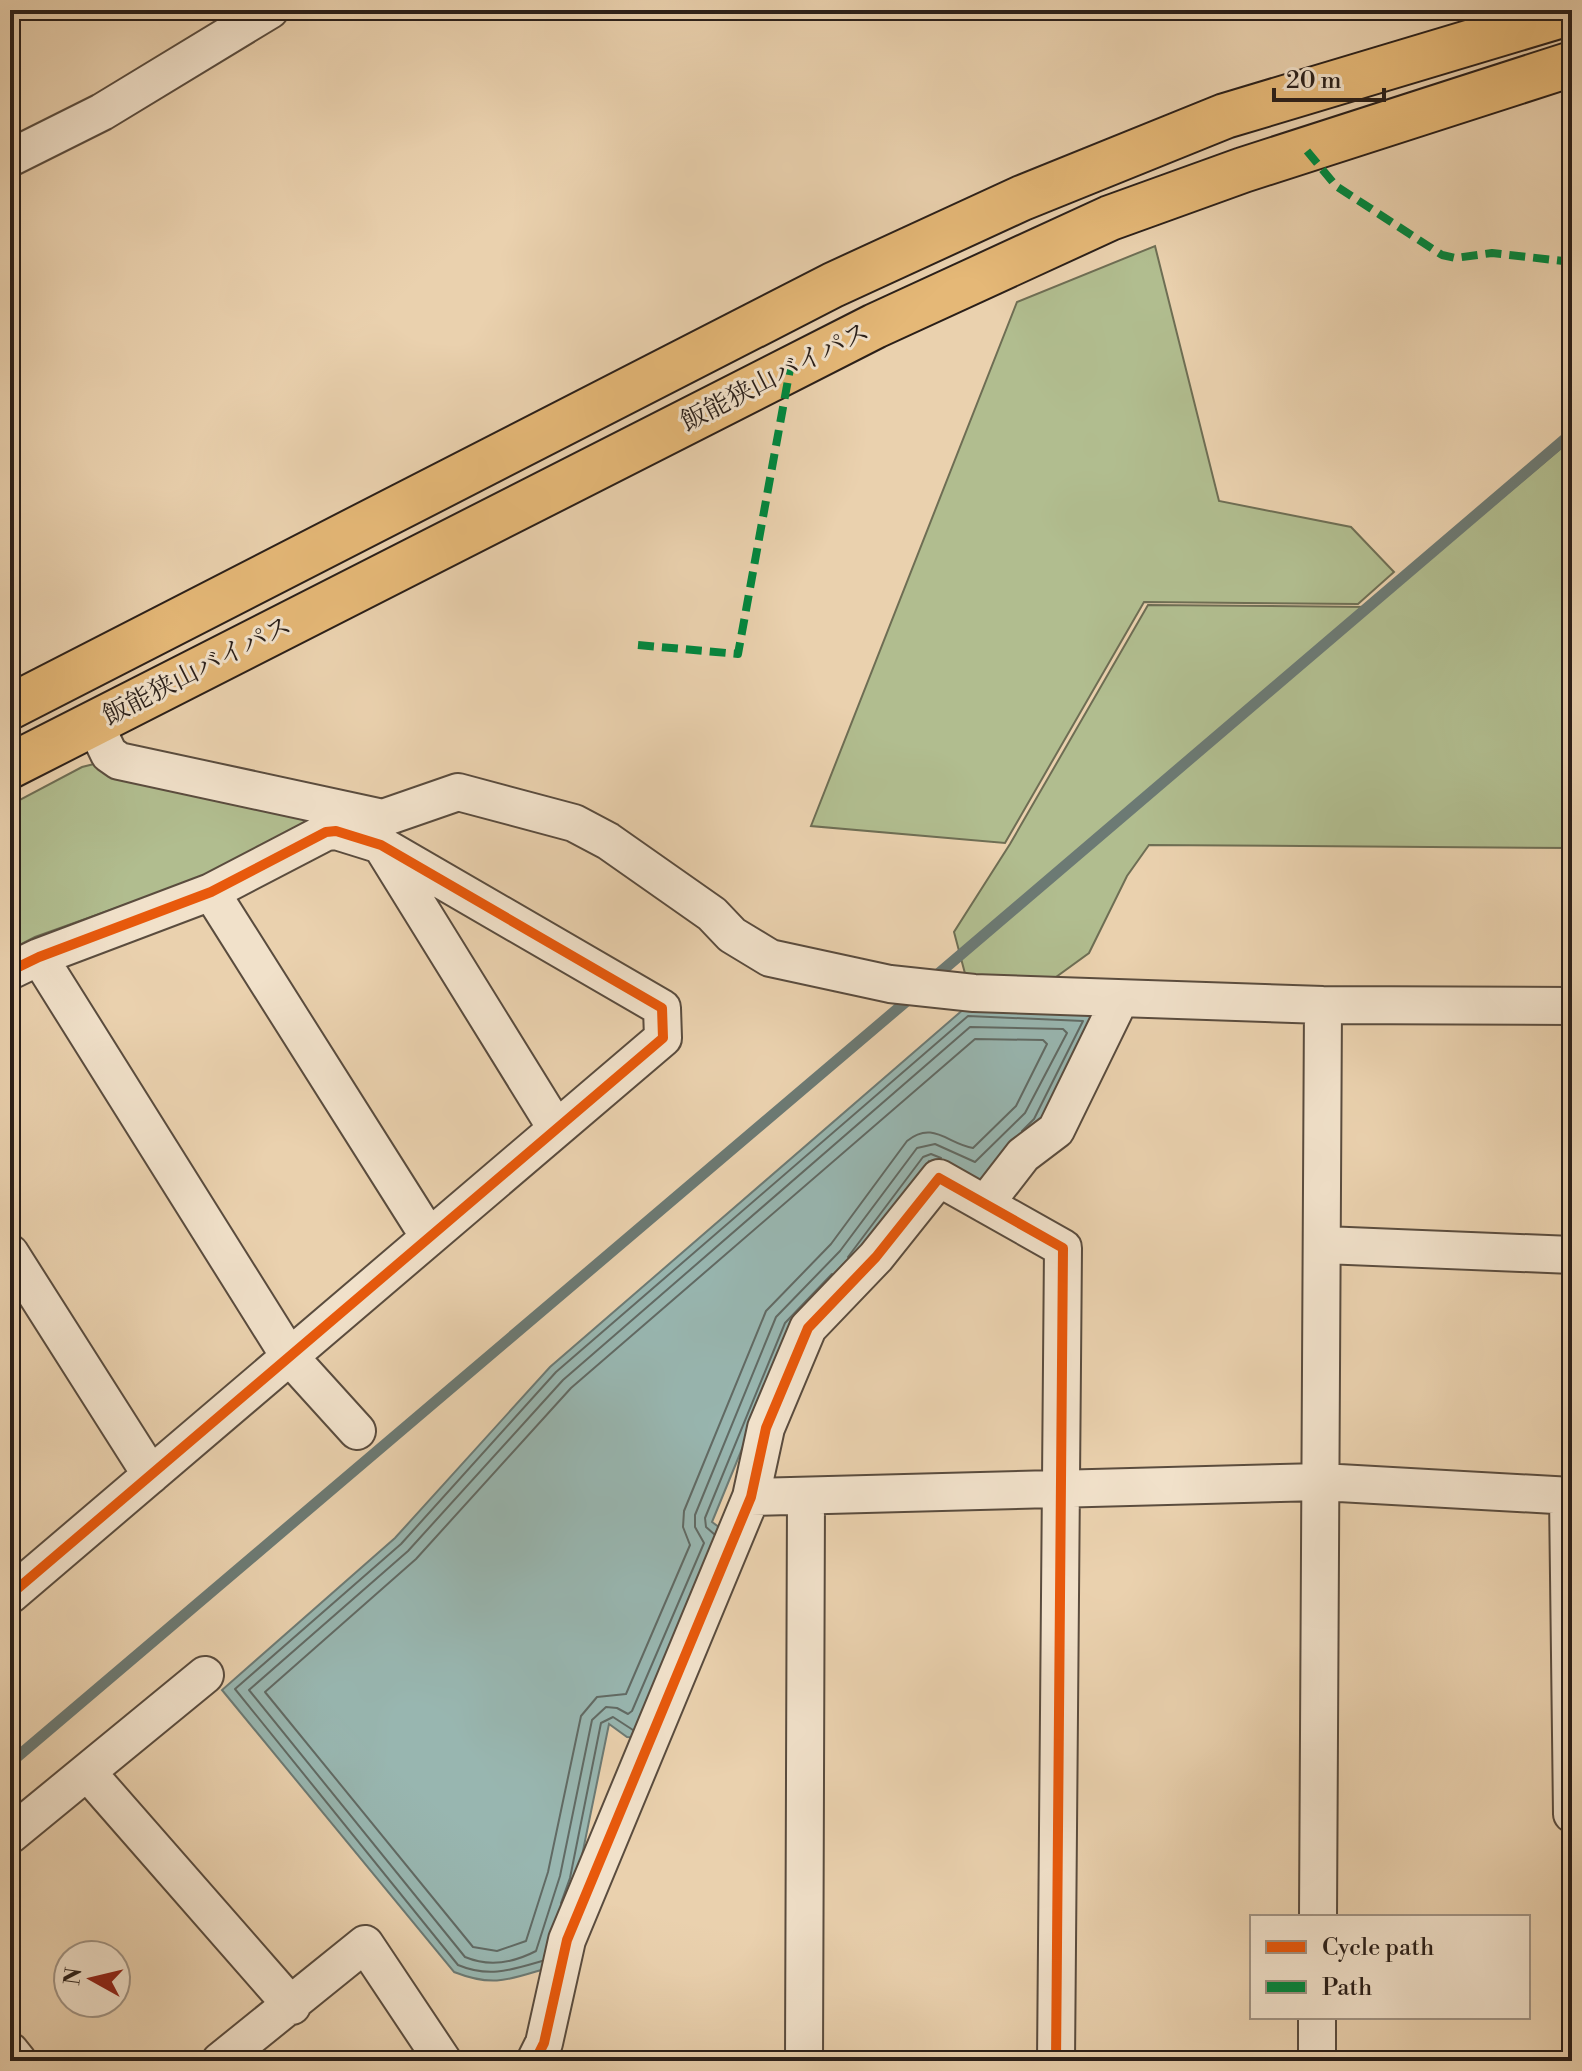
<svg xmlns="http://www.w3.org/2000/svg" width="1582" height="2071" font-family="'Libre Bodoni','Noto Serif JP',serif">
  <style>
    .green { fill: #b1bd8f; stroke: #6e6e54; stroke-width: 2 }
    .water { fill: #98b6b0; stroke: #6c7a74; stroke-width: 2 }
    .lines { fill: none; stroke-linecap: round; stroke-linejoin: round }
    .shore { stroke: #616a64; stroke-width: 2 }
    .stream { stroke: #6c7a74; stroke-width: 11 }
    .street-casing { stroke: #5a4c3e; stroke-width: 40 }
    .highway-casing { stroke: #2a1f19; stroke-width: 48 }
    .street { stroke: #f1e1ca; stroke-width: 36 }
    .highway { stroke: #e5b877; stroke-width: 44 }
    .quiet { stroke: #00873e; stroke-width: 8; stroke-dasharray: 16 8; stroke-linecap: butt }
    .cycleway-casing { stroke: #f1e1ca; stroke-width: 15 }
    .cycleway { stroke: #e8590c; stroke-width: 10 }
    .labels { text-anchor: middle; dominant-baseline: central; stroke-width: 6; stroke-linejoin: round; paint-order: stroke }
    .street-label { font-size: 26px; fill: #2a1f19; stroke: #f1e1ca }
  </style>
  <rect width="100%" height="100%" fill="#ead1ae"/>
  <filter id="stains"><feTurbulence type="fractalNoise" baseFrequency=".0025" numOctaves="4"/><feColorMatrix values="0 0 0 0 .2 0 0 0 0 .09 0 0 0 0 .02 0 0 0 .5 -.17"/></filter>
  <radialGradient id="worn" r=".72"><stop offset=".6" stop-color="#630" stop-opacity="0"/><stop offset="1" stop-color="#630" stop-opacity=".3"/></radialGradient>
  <!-- green -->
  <path class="green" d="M1155 246 1219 501 1351 527 1394 572 1358 604 1144 602 1005 843 811 826 1017 302Z
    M1572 439V848L1149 845 1127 876 1089 953 1045 985 967 981 954 932 1010 844 1148 605 1372 607Z
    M102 762 319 819 203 877 35 937 10 950V805L82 767Z"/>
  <!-- water -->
  <path class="water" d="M965 1008 1089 1011 1095 1019 1040 1124 979 1184 970 1183 929 1161 854 1263 792 1327 712 1522 727 1533 640 1738 627 1737 609 1724 577 1880 551 1967C510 1979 495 1988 454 1972L222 1690 395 1538 550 1367Z"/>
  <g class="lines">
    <!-- shore -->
    <path class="shore" d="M970 1027 1063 1029 1067 1033 1025 1113 975 1162 935 1144 917 1148 840 1251 776 1317 695 1515V1527L704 1543 632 1711 628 1714 617 1708 606 1707 592 1720 560 1876 536 1951C513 1963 489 1967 465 1957L249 1690 408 1551 563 1380Z
      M975 1039 1043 1040 1047 1044 1016 1106 973 1148C948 1144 933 1120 907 1141L831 1244 766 1311 684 1511 683 1527 690 1545 626 1694 597 1697 581 1716 548 1872 526 1941 497 1951 473 1947 265 1692 416 1559 571 1388Z
      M848 1257 923 1157 931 1154 941 1158
      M714 1534 706 1527 705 1518 785 1323 832 1274
      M561 1903 570 1878 601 1723 613 1717 633 1730
      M542 1961C511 1970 489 1978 458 1965L235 1689 401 1544 556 1372 968 1016 1083 1021 1034 1119 1022 1131"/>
    <!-- stream -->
    <path class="stream" d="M931 980 1572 433
      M10 1763 915 994"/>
    <!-- street casing -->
    <g class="street-casing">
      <path id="street" d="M10 158 102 112 270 10
        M94 723 109 754 119 761 383 818 458 792 574 823 608 841 712 914 732 935 770 958 890 984 974 993 1323 1005 1572 1006
        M384 850 556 1128
        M211 892 429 1237
        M39 957 289 1356 357 1431
        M10 971 39 957 211 892 326 832 336 831 381 845 662 1008 663 1038 10 1595
        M985 1204 1023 1155 1056 1130 1120 999
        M1324 1245 1572 1255
        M10 1253 151 1475
        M1568 1496 1572 1814
        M751 1497 1321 1482 1572 1496
        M87 1772 292 2006
        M10 1835 205 1675
        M1318 1917 1323 1005
        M10 2051 18 2061
        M220 2061 365 1944 443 2061
        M535 2061 544 2043 567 1940 751 1497 766 1428 808 1328 876 1257 939 1178 1063 1248 1056 2061
        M804 2061 806 1498
        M1317 2061V2017"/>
    </g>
    <!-- highway casing -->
    <g class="highway-casing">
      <path id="highway" d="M10 707 833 285 1022 198 1225 116 1572 12
        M10 766 875 326 1110 218 1243 170 1572 64"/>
    </g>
    <!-- street -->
    <use href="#street" class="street"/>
    <!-- highway -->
    <use href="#highway" class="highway"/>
    <!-- quiet -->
    <path class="quiet" d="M1307 151 1336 186 1442 255 1455 258 1492 253 1572 262
      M638 645 738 654 790 369"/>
    <!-- cycleway casing -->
    <g class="cycleway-casing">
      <path id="cycleway" d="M10 971 39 957 211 892 326 832 336 831 381 845 662 1008 663 1038 10 1595
        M535 2061 544 2043 567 1940 751 1497 766 1428 808 1328 876 1257 939 1178 1063 1248 1056 2061"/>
    </g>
    <!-- cycleway -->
    <use href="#cycleway" class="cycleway"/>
  </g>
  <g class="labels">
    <!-- street labels -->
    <g class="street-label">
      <text transform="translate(775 377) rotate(-27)">飯能狭山バイパス</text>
      <text transform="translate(197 671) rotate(-27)">飯能狭山バイパス</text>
    </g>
  </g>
  <!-- margin -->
  <rect width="1582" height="2071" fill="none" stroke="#ead1ae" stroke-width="40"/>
  <rect x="12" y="12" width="1558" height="2047" fill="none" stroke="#2a1f19" stroke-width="4"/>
  <rect x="20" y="20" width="1542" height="2031" fill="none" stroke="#2a1f19" stroke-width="2"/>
  <!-- legend -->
  <rect x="1250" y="1915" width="280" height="104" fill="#f1e1ca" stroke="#a19383" stroke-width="2"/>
  <rect x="1266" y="1941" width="40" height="12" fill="#e8590c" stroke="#a19383" stroke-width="2"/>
  <text x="1322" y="1955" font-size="24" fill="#2a1f19">Cycle path</text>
  <rect x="1266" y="1981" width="40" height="12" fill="#00873e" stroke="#a19383" stroke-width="2"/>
  <text x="1322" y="1995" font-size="24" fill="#2a1f19">Path</text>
  <!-- north arrow -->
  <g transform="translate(92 1979) rotate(278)"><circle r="38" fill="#f1e1ca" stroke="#a19383" stroke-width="2"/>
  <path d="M0-6L14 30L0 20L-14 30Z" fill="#8f2418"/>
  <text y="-12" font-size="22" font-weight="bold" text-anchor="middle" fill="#2a1f19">N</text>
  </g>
  <!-- scale -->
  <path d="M1274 88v12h110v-12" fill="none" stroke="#2a1f19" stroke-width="4"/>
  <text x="1286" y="88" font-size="24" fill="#2a1f19" stroke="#f1e1ca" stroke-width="6" paint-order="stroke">20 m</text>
  <rect width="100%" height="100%" filter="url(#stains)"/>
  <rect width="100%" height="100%" fill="url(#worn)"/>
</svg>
